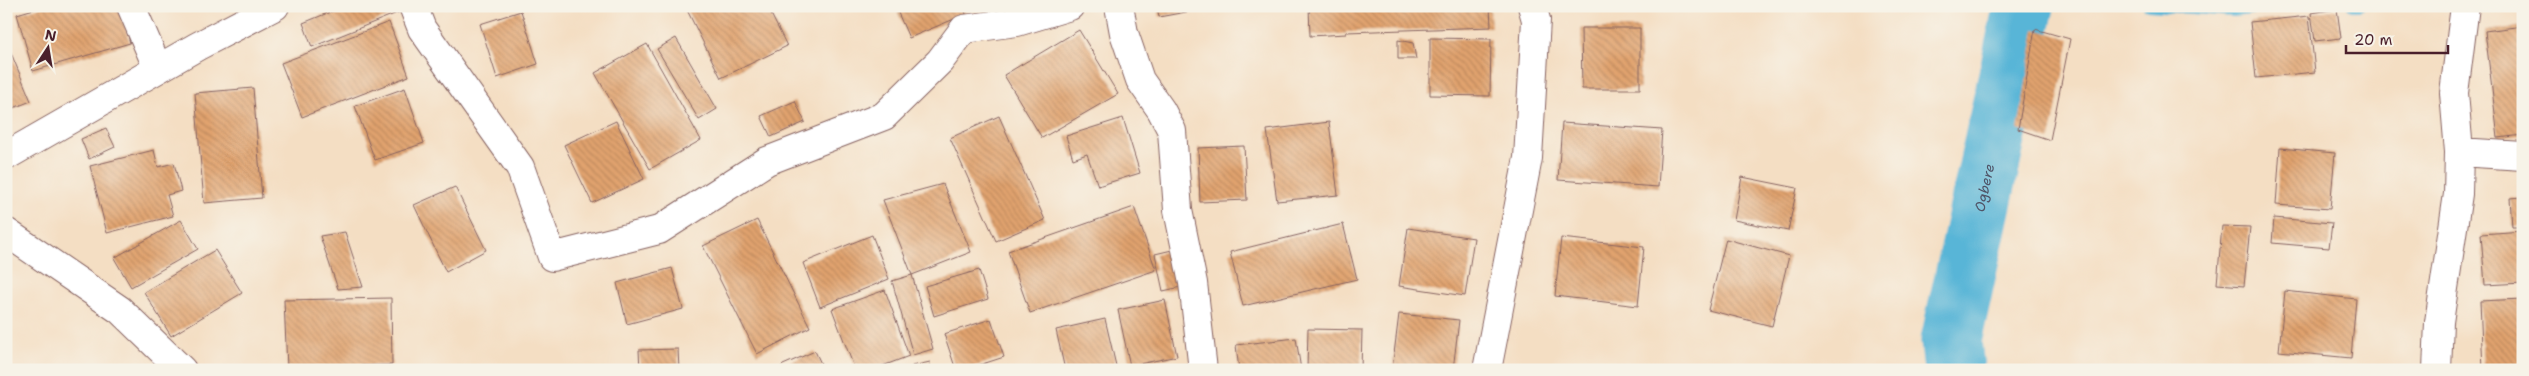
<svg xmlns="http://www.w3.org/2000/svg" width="2529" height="376" font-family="'Shantell Sans',sans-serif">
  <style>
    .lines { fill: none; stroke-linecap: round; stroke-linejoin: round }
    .stream { stroke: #59b5d7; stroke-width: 10 }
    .river { stroke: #59b5d7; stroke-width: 61 }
    .building { fill: url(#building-back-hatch) }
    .minor-casing { stroke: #866260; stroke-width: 30 }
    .minor { stroke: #fff; stroke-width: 28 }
    .labels { text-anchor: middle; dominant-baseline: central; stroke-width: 5; stroke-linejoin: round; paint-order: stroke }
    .water-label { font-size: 14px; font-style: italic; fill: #4f5467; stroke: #f7f3e8 }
  </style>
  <defs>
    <pattern id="building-back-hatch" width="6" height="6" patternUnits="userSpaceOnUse" patternTransform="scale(1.25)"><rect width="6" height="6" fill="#e1a36e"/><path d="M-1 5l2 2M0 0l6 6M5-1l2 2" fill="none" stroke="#b8845b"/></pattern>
  </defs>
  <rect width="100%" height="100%" fill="#f7f3e8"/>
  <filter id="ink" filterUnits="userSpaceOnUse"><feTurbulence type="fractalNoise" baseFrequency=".02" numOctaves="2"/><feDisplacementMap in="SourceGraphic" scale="10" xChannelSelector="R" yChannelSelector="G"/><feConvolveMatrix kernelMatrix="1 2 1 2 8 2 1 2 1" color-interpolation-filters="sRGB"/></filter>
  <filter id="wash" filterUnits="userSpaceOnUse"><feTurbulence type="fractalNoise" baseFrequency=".0096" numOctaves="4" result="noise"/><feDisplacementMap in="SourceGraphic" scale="20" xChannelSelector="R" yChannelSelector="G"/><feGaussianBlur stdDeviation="1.12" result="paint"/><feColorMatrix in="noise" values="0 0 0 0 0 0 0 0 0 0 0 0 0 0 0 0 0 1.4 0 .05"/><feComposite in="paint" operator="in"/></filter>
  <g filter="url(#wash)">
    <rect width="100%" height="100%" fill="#f4dec3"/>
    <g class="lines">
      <!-- stream -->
      <path class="stream" d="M2148 6 2234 12 2281 6
        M2352 6H2359"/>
      <!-- river -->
      <path class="river" id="s1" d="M1954 370 1951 341 2024 6"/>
    </g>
    <g id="blocks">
      <!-- building -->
      <path class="building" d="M44 6H120L130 43 33 71 17 14Z
        M345 6H400L402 11 312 47 303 23Z
        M685 6H767L787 46 721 78Z
        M895 6H963L966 14 909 38Z
        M1157 6H1213V7L1159 17Z
        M1309 6H1490L1491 27 1346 32V34L1310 36Z
        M2337 9 2341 38 2315 41 2311 13Z
        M521 11 538 64 497 78 480 24Z
        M2309 16 2315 72 2256 78 2250 22Z
        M389 22 409 76 302 117 281 63Z
        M2523 26V135L2498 138 2485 31Z
        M1581 28H1640V89H1582Z
        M2035 29 2070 39 2050 140 2018 129Z
        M1079 30 1118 94 1042 138 1004 75Z
        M676 38 717 109 699 120 657 49Z
        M1430 38 1491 39 1490 96 1430 95Z
        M1398 40 1413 43 1416 59H1398Z
        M6 41 31 101 6 111Z
        M647 44 701 140 650 169 595 73Z
        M253 88 262 198 204 203 195 93Z
        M405 88 424 143 375 160 355 106Z
        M795 101 805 122 771 137 761 116Z
        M999 116 1045 220 996 241 950 138Z
        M1123 118 1140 173 1098 186 1087 154 1073 159 1066 136Z
        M616 121 644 179 592 203 564 145Z
        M1329 122 1338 195 1277 201 1267 130Z
        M1562 123 1662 130 1658 187 1558 180Z
        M106 128 115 147 89 159 81 139Z
        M1244 146 1247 200 1200 202 1198 148Z
        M2280 148 2335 153 2330 209 2276 205Z
        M154 150 158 167 174 163 181 191 167 195 173 216 107 233 90 166Z
        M1742 177 1797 188 1788 231 1734 220Z
        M943 184 971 252 912 275 933 349 913 355 892 281 912 275 883 200Z
        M455 187 486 250 446 272 414 205Z
        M2523 197V227H2512L2510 198Z
        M1134 207 1156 270 1030 313 1008 251Z
        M2274 218 2332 223 2329 248 2272 243Z
        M181 220 198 249 131 287 114 258Z
        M757 220 810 327 757 354 703 246Z
        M1343 224 1357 279 1243 306 1230 252Z
        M2222 226 2250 227 2244 286 2217 284Z
        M1408 228 1474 238 1465 296 1399 286Z
        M2523 231V283L2485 285 2481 234Z
        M345 232 363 287 338 289 320 236Z
        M872 235 889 279 820 307 803 263Z
        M1561 238 1644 247 1638 306 1555 296Z
        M1726 239 1789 256 1772 326 1708 310Z
        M215 250 242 293 171 336 144 292Z
        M1172 250 1181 287 1163 291 1155 254Z
        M672 268 683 309 627 324 617 283Z
        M979 270 988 299 934 316 925 286Z
        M885 290 909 356 872 370H855L832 309Z
        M2285 291 2356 299 2351 358 2279 351Z
        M391 298 392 365 287 368 284 300Z
        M2523 299V370H2483L2480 301Z
        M1165 300 1177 356 1130 366 1118 310Z
        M1399 314 1459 320 1453 370H1392Z
        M991 319 1004 357 964 370H956L944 334Z
        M1105 319 1117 370H1065L1056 330Z
        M1308 329 1362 330 1361 370H1307Z
        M1296 338 1301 370H1239L1236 345Z
        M678 349 679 370H640L639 350Z
        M815 351 824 370H778L783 365Z
        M930 362 931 370H913L912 366Z"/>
    </g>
  </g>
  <g filter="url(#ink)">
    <use href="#blocks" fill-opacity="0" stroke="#866260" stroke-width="1"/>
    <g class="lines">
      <!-- minor casing -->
      <g class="minor-casing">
        <path id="minor" d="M131 6 158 69
          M413 6 422 29 520 167 552 257 659 230 767 161 884 116 940 61 964 29 1017 22 1070 6
          M1119 6 1124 33 1140 80 1161 110 1172 131 1178 210 1193 283 1203 370
          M2459 152 2523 156
          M6 156 198 46 275 6
          M6 232 120 310 182 370
          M1487 370 1528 158 1536 20 1532 6
          M2437 370 2439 322 2458 194 2459 152 2454 93 2465 6"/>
      </g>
      <!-- minor -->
      <use href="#minor" class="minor"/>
    </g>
  </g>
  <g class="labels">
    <!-- water labels -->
    <g class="water-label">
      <text stroke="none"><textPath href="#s1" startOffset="186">Ogbere</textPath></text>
    </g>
  </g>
  <!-- margin -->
  <rect width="2529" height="376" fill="none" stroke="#f7f3e8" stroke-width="25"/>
  <!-- north arrow -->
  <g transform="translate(48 48) rotate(12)" stroke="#f7f3e8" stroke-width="4" paint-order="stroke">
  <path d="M0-4L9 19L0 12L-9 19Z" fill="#4a1f2b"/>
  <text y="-8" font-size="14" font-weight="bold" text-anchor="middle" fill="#4a1f2b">N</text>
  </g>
  <!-- scale -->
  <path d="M2346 45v8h102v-8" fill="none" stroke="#4a1f2b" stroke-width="2.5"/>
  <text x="2354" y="45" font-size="15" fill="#4a1f2b" stroke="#f7f3e8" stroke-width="4" paint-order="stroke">20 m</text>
</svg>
